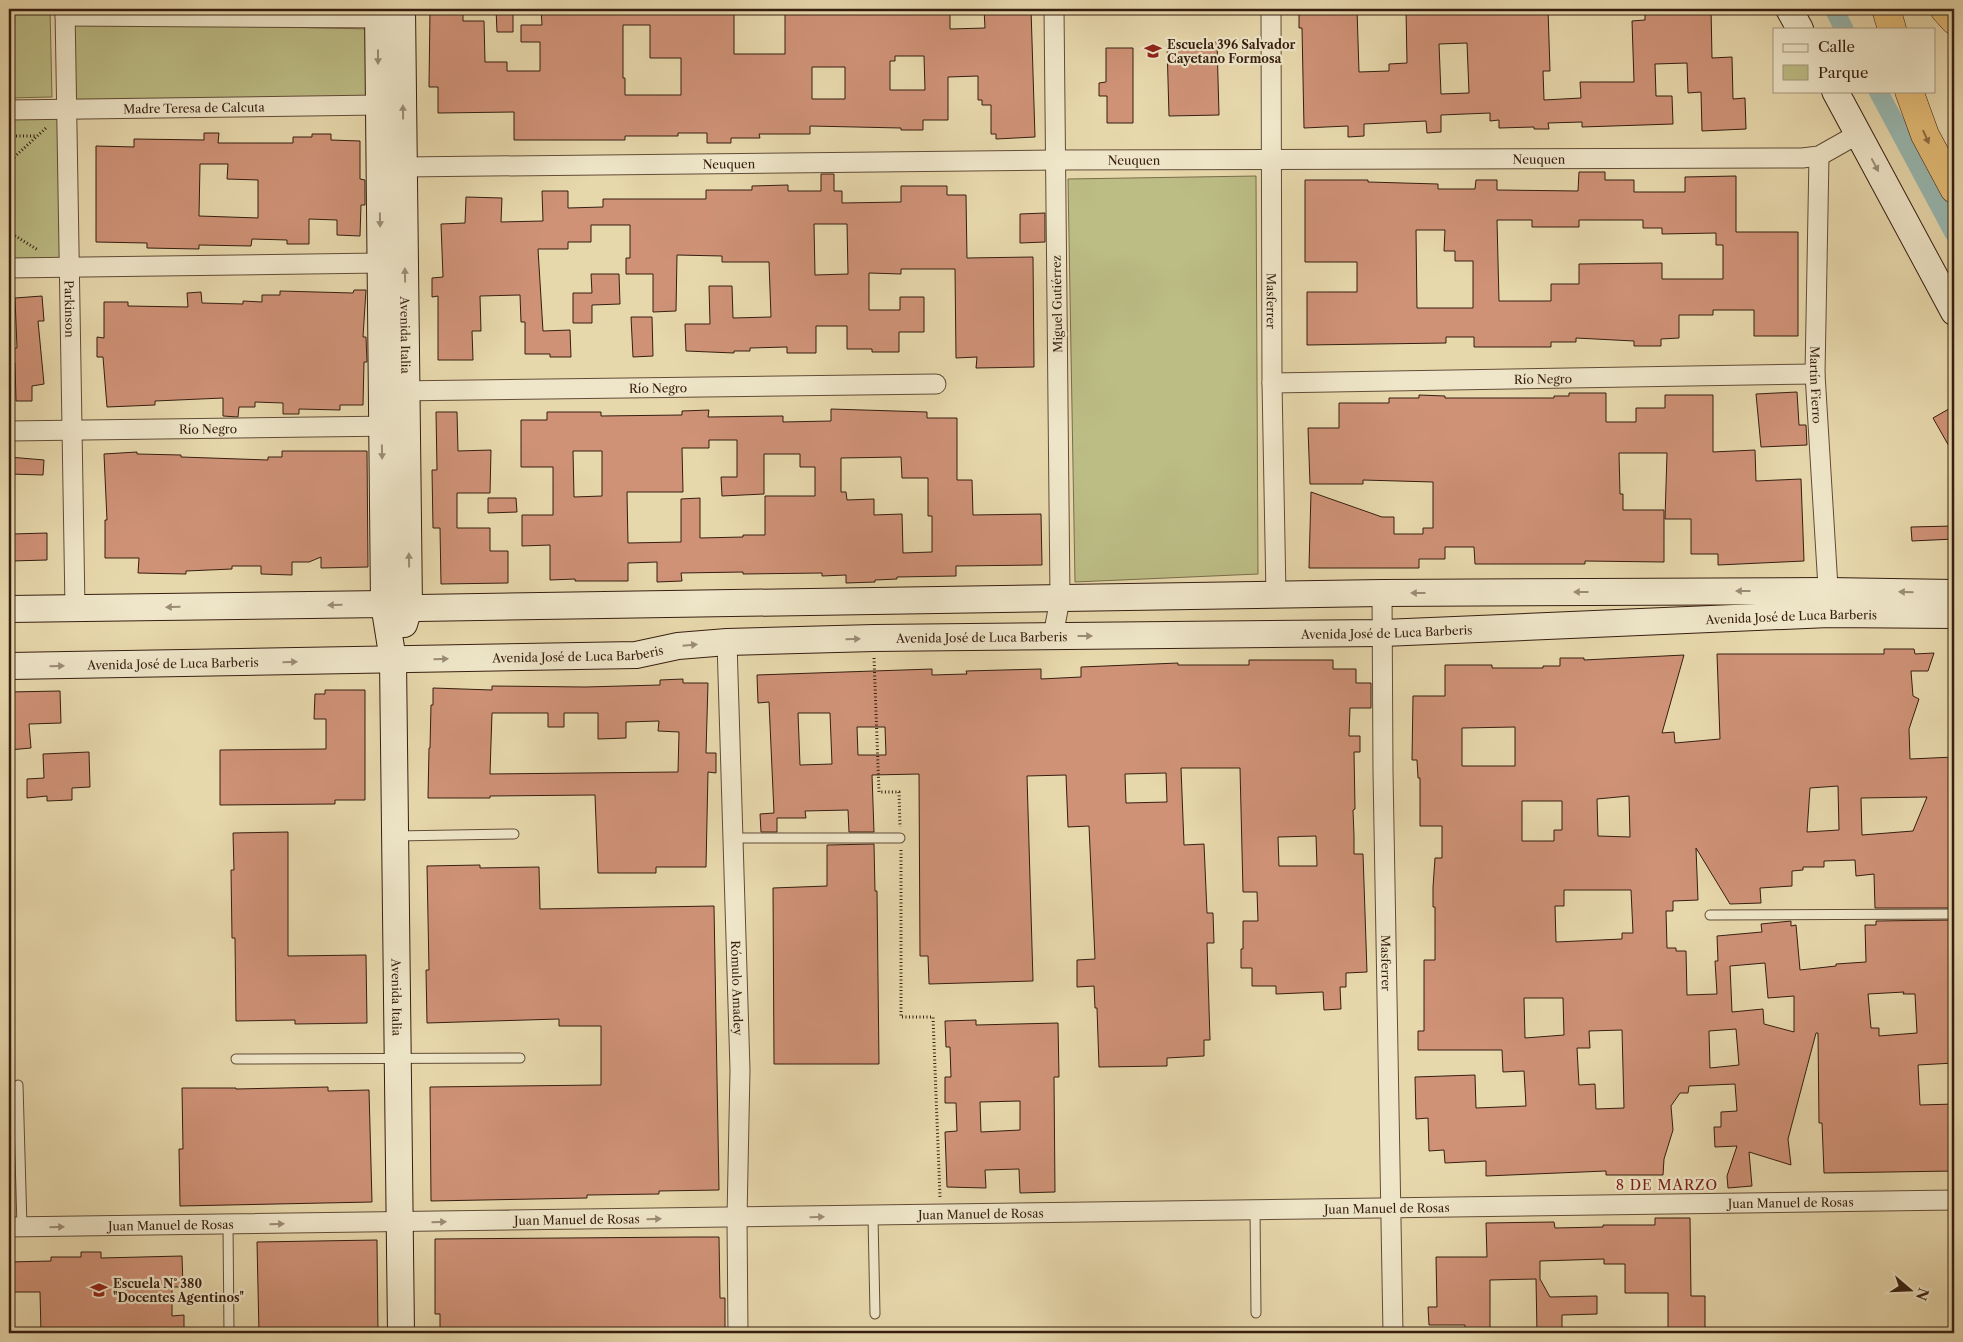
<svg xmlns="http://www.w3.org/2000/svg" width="1963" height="1342" font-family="'Libre Caslon Text',serif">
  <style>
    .green { fill: #bcbc85; stroke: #796d4a }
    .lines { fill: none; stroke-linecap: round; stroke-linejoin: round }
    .canal { stroke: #98b8b1; stroke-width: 19 }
    .building { fill: #cf9277; stroke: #361e10; fill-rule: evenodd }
    .service-casing { stroke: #624c37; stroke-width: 11 }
    .minor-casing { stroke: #624c37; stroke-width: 21 }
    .secondary-casing { stroke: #361e10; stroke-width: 28 }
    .trunk-casing { stroke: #361e10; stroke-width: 29 }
    .path { stroke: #361e10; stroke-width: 3; stroke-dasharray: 1 2.5; stroke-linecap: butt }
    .service { stroke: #efe6c9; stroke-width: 9 }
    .minor { stroke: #efe6c9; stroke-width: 19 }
    .secondary { stroke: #efe6c9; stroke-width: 26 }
    .trunk { stroke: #e4bc76; stroke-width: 28 }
    .oneway { fill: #9c8c76 }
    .oneway2 { fill: #8d6d43 }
    .labels { text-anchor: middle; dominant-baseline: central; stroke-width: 4.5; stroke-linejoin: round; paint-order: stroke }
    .poi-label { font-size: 12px; font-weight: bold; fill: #361e10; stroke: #efe6c9; text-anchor: start }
    .street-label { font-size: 12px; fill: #361e10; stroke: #efe6c9 }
    .neighbourhood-label { font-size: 14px; letter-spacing: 1px; fill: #7a1f14; stroke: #efe6c9 }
  </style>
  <rect width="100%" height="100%" fill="#e7d8ac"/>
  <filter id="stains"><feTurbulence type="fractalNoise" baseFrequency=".004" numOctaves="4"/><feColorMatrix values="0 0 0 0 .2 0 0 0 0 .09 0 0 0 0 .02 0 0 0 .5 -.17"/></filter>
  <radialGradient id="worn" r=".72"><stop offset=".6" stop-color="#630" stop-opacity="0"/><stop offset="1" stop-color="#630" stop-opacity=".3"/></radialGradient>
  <!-- green -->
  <path class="green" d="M9 9H50L52 97 9 98Z
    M74 23 372 29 370 97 76 104Z
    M64 112 67 266H9V114Z
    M1256 176 1258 574 1075 582 1068 179Z"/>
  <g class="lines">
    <!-- canal -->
    <path class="canal" d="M1834 9 1844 29
      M1878 91 1954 233"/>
  </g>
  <!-- building -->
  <path class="building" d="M430 9H463V21H484L485 62H507V71H540V42H521V25H542L541 9H734V54H785V9H950V29L985 28 984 9H1031L1035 137 996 139V134H991V105H982V100H978V76L948 77V120H923V130H901V128L810 126V134H759L760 138H731V143H707V133H678V136H625V140H514V112L438 113V87H429ZM623 25H650V58H681V95H625V78H623ZM895 56H924L925 90H890V61H895ZM812 67H845V99H812Z
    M496 9H513V32H497Z
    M1311 9H1357L1359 72 1389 71V64L1407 63 1406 9H1548L1550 71H1543L1544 100 1581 98 1580 82H1634L1632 21 1645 20V9H1711L1712 58 1732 57 1733 99 1745 98 1746 129 1702 131 1701 92 1688 93 1687 63 1655 64 1656 96H1672L1673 124 1582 127V122L1548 123 1549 129H1534V127L1499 128V120L1490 121V113L1441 115V132L1427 133 1426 121 1364 124V136L1348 137V126L1304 128 1302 28H1299V12H1312ZM1467 43 1469 93 1441 94 1439 44Z
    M1217 42 1219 115 1169 116 1167 44Z
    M1106 48H1133V123H1107V96H1099V83L1106 82Z
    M204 133H219L218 143H293V137H312V134H331V140L360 141V179L365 180V205H361L360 236 337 235V220L309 219V244H287V240L252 239 251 246 199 245V249L147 248V243L96 242V146L134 147V139L204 140ZM200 164H228L227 179 258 180V218L199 216Z
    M1579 172H1605V180H1634V192H1685V177L1736 176V232H1798V336H1754V310H1713V315H1679V338L1661 339V346H1634V341L1576 338V342H1551V347H1474V337H1446V343L1307 345V292H1357V262H1305V180H1368V182L1438 184V189H1475L1476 180H1497V190L1578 191ZM1497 220H1532V227H1579V220H1643V228H1662V234L1716 233V245H1723V279H1662V263L1579 264V284H1551V301H1499ZM1416 230H1445L1444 251H1455V261H1473V308H1417Z
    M821 174H834V191H842V203L901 202V186H947V195H966L967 258 1033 257 1034 367 976 368 977 357 956 358 955 269H901V274L869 273V310H900V297H924V332H899V352H872V349H847V326H816V353H787V347L750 348V351H734V353L686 351 685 324H710L709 286H732L733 318 771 317 769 262H722V256L677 255 676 311 653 312V274H626V258H630V225H591V242H568V249H538L543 331 570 330 571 357H550V354H525V322H521L520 295 480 296 481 331H472L473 360H438V296L432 297V278L443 277 441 224 465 223 466 197 502 198 501 222 543 221 542 191H568V208L603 207V199H706V190H752V186L788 185V191H821ZM814 224H847L848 274 815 275Z
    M1045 213V242L1020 243V214Z
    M591 274H619L620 304 592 305V323H573V293H592Z
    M354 290H366L363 337H366L367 362H364L363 405H340V410L299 409V414H283V403L255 402V407H239L238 417 223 416V398L155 401V405L107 407 103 357H97V337L104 338V302H128V306L188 307 187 293 201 292 202 303 243 304V301L262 302V295H280V291L353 293Z
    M42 296 44 321H38L44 384 32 386V401H16L15 363H9V349L17 348 15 298Z
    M631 317H652L653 356 633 357Z
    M1797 392 1799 425H1806L1807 445 1761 447 1756 394Z
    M1569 393H1606V422H1636V408H1665V395H1713V452L1755 450 1756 481 1801 479 1804 561 1718 565V554H1691V519H1665L1667 453H1619L1620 494H1623V510H1664V562L1585 561V564H1475L1474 547H1445V559H1419V568H1309L1311 492 1382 517H1394V534H1423V528H1433V482L1363 480V484H1310L1308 428H1339V403H1389V398H1419V395L1445 396V398H1554V396H1569Z
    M1954 406V455L1933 418Z
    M831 409 927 412V418H957V480H972L973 515 1041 514 1042 565 956 566V576L897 577V579L875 580V582L846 583V575L822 576V573L743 574V572L681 573 682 581 657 582V562L628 563V581H575V579L550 580V545L522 546V515H553V467H521V420H547V412H601V416L682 415V411L709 410 708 417 783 416V422L831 421ZM709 440H737V477H721L722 496 764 494V454H800V467H815V496H765V535H743V537L700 538V498L681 499V542L628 543 627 492H683L682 448H709ZM573 451H602V496L574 497ZM901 457 902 478H928V516H932V552L903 553 902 514 874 515V499L847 500 846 492H841V458Z
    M436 412H457L458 451 491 450 490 493H457V528H490V551H508V583L441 584 440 528H433L432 470H437Z
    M282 451H367L368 567 321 568V557L309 562H292V575L261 574V566H232V569L186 571V574L138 573 139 558H105V520H107L104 454 137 452V454L181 455V457L268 460V457H282Z
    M9 457 44 460 43 475 9 474Z
    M488 498H516L517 512 488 513Z
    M1954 526V539L1912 541 1911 527Z
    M47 533V560L12 561V534Z
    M1884 649H1914L1915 654 1934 653 1928 671H1911L1913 696 1919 699 1909 729 1910 759 1954 757V784L1951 792 1954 796V873H1952L1953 882H1950L1952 908H1875L1874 874 1856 876 1855 860 1824 861V867H1803V870L1792 871V886L1760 888 1761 903 1730 904 1696 848 1698 900 1673 901V911H1666L1667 948H1676V951H1686L1687 995 1717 994 1715 961H1718L1717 936 1762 932 1761 924 1791 921V926L1796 925 1800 970 1836 966V964L1866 962 1865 925H1876V921L1953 920 1954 924V1063L1918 1065 1920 1105 1954 1104V1171L1824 1173 1822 1123H1819L1818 1033H1816L1788 1139 1791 1165 1749 1152 1752 1186 1728 1188 1727 1176 1737 1146 1715 1147 1714 1127H1721V1112L1737 1111 1735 1084 1689 1086 1688 1093H1680L1671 1106 1673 1130 1664 1159 1663 1175H1606V1171L1486 1176V1161L1445 1163 1444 1150 1429 1151 1428 1118 1416 1119 1415 1077 1475 1075 1476 1108 1526 1106 1524 1071 1503 1072 1502 1050H1418V1031H1424V960H1435V907H1433V887L1435 858H1442V826H1420V778H1418L1417 760H1412L1413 696H1445V665H1492V668H1543V666H1560V658H1584V660L1684 655 1662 733 1674 732 1675 743 1720 739 1717 654H1884ZM1515 727V766H1462V728ZM1838 786 1839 830 1807 832 1810 788ZM1629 796 1630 837 1598 836 1597 799ZM1927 797 1913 831 1862 835 1861 798ZM1522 801H1562V830H1554V841H1522ZM1564 890H1631L1633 933H1622V939L1556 942 1555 906H1564ZM1765 963 1768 998 1794 996V1032L1764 1024 1763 1009 1732 1012 1730 966ZM1904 992 1903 994H1915L1917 1033 1879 1036V1028H1871L1868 994ZM1524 998H1563L1564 1035 1525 1038ZM1736 1029 1739 1065 1710 1068 1709 1031ZM1622 1030 1624 1108 1596 1109 1595 1084 1579 1085 1577 1048H1590L1589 1031Z
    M1249 660H1333V669H1356V683H1371V708H1350L1349 736H1360V752H1354L1355 809 1353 810 1354 836V854H1363L1367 972 1346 973V987H1340L1341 1009 1324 1010 1323 992 1276 994V986H1252V968H1241V949H1243V921H1258L1257 892H1243L1240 768H1181L1184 845 1204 844 1207 913H1213L1214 943H1207L1210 1040H1204V1056L1167 1058V1066L1099 1067 1097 1008H1095L1094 986 1077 987V960L1095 959 1089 826 1068 827 1066 775 1027 776 1033 981 929 984 928 956H920L919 774 872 775 874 832H849L848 810 805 811 806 818H777V832H761L760 814 774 813 773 791 769 702 758 703 757 675 932 669V675L967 674 966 671 1041 669V679L1081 677V667L1178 663V665H1249ZM798 713H830L832 764 800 765ZM857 727H885L886 755H858ZM1166 773 1167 802 1126 803 1125 774ZM1316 836 1317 866H1279L1278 837Z
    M683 679V683H708L706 753H716V773L708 772 706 867H656V873H598L595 795 490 796V798H428L429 748H430L431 705H433V688L492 690V686L585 687 660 685V680ZM492 713H548V727H564V713H598V739L626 738V722L659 721 658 731 679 732 678 772 490 774Z
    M325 690H365V800H335V804L220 805V750L326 749V719H314L315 694H325Z
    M60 691 61 723 29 724 31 748 9 750V692Z
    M89 752 90 787 72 788V800L47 801V796L27 798V779L44 778 43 754Z
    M288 832V956L366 955 367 1023 295 1024V1020L236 1021 235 938H232L231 870H234L233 833Z
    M874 844 875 891H877L879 1064H774L773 888 827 886V845Z
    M480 865V868L539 867 540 909 714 906 719 1190 659 1191V1194L587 1195V1198L431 1201 430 1087 601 1085V1026H559V1019L427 1023 426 970H429L427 866Z
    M976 1020V1025L1058 1023 1059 1077H1054L1055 1192 1020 1193 1019 1169 985 1170 986 1188 947 1187 945 1132 957 1131 956 1103H945V1077H951L950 1047H946L945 1021ZM1020 1101V1130L981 1132 980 1102Z
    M328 1087V1091L369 1090 372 1202 180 1206 179 1149H183L182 1088H236V1089Z
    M1655 1218H1690L1691 1296H1705V1333H1668V1293H1625V1264H1604V1259L1540 1261V1279L1550 1297 1597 1296V1314L1562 1315V1333H1537L1536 1279 1490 1280V1333H1465V1325H1429L1428 1307H1437L1436 1257H1487L1486 1223 1554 1222 1555 1228 1603 1227V1225H1655Z
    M696 1237H719L720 1298H725V1333H440V1314H435V1239Z
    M377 1240 378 1333H259L257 1242Z
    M81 1252H101V1258L182 1256 183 1287H172V1316L184 1315V1333H41L40 1292H9V1262L51 1261V1257H81Z"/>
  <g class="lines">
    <!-- service casing -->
    <g class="service-casing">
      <path id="service" d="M396 836 514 834
        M733 838H900
        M1710 915 1954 914
        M236 1059 520 1058
        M18 1085 22 1227
        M1255 1210 1256 1313
        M873 1216 875 1314
        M228 1225 229 1333"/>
    </g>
    <!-- minor casing -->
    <g class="minor-casing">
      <g id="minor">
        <path id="s1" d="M65 9 75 608"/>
        <path id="s2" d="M1271 9 1272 383 1276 595"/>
        <path d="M65 16 391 18"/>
        <path id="s3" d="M9 110 379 105"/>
        <path id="s4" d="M1819 156 1815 374 1829 604"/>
        <path id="s5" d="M404 167 1055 160 1802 158 1819 156 1858 134"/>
        <path d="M9 268 380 263"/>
        <path id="s6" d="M1272 383 1815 374"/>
        <path id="s7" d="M396 391 936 384"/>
        <path id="s8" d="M9 431 395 426"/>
        <path id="s9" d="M1382 593 1383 771 1393 1333"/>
        <path d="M1053 636 1060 599 1054 9"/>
        <path id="s10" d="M727 642 740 1070 737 1218 738 1333"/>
        <path id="s11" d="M9 1227 1954 1200"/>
      </g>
    </g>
    <!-- secondary casing -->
    <g class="secondary-casing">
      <g id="secondary">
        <path id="s12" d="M378 9 384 604 393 660 401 1333"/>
        <path id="s13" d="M402 9 409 608 404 624"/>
        <path d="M1789 9 1800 29"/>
        <path d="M1835 91 1954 312"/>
        <path d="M9 609 384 604 418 608 1382 593 1828 591 1954 593"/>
        <path id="s14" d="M9 666 636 655 678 646 727 642 874 638 1383 633 1829 614 1954 615"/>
      </g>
    </g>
    <!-- trunk casing -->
    <g class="trunk-casing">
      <path id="trunk" d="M1886 9 1892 29
        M1944 9 1954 20
        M1909 91 1925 135 1954 189"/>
    </g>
    <!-- path -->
    <path class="path" d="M9 136H37
      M9 162 47 127
      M9 232 38 250
      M874 658 879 792H899L900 827
      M901 850V1017H933L940 1197"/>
    <!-- service -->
    <use href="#service" class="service"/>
    <!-- minor -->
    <use href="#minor" class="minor"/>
    <!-- secondary -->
    <use href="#secondary" class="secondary"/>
    <!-- trunk -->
    <use href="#trunk" class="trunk"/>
  </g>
  <!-- one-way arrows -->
  <defs><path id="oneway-solid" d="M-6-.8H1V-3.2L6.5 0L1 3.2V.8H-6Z" transform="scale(1.25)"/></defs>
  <g class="oneway">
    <use href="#oneway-solid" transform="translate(378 57) rotate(90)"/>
    <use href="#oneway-solid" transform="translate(403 112) rotate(-91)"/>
    <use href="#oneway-solid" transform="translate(1875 165) rotate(62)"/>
    <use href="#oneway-solid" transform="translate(380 220) rotate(89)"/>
    <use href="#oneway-solid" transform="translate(405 275) rotate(-91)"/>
    <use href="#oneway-solid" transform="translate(382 452) rotate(89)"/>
    <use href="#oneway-solid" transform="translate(409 560) rotate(-91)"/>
    <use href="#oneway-solid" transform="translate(1743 591) rotate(180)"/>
    <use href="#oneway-solid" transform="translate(1581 592) rotate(180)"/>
    <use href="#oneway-solid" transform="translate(1906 592) rotate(-179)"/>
    <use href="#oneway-solid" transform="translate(1418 593) rotate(180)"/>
    <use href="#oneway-solid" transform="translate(335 605) rotate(179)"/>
    <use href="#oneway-solid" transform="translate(173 607) rotate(179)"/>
    <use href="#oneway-solid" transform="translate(1085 636)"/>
    <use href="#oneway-solid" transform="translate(853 639) rotate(-2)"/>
    <use href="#oneway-solid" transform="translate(690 645) rotate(-5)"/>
    <use href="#oneway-solid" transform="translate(441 659) rotate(-1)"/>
    <use href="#oneway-solid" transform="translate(290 662) rotate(-1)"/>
    <use href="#oneway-solid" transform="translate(57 666) rotate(-1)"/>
    <use href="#oneway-solid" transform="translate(817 1217) rotate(-1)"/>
    <use href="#oneway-solid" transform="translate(654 1219) rotate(-1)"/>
    <use href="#oneway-solid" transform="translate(439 1222) rotate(-1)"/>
    <use href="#oneway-solid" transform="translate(277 1224) rotate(-1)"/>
    <use href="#oneway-solid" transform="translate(57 1227) rotate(-1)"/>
  </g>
  <use class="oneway2" href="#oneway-solid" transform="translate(1926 137) rotate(66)"/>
  <!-- icons -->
  <defs>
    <g id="school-bare" transform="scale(1.35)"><path d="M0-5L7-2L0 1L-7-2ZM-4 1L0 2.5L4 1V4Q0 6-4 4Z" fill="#8f2418" stroke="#efe6c9" stroke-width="2.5" paint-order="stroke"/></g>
  </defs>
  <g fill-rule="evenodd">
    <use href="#school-bare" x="1153" y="51"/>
    <use href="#school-bare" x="99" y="1290"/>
  </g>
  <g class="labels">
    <!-- poi labels -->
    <g class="poi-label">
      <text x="1167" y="44">Escuela 396 Salvador<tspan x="1167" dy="14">Cayetano Formosa</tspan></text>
      <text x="113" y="1283">Escuela N° 380<tspan x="113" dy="14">"Docentes Agentinos"</tspan></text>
    </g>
    <!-- street labels -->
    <g class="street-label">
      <text stroke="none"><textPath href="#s3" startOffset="185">Madre Teresa de Calcuta</textPath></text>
      <text stroke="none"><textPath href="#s5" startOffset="1135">Neuquen</textPath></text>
      <text stroke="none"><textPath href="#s5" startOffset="730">Neuquen</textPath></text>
      <text stroke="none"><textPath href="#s5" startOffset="325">Neuquen</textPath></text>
      <text stroke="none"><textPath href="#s2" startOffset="292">Masferrer</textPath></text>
      <text transform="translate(1057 304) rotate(-91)">Miguel Gutiérrez</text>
      <text stroke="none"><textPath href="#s1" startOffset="300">Parkinson</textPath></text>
      <text stroke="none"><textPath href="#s13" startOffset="326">Avenida Italia</textPath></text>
      <text stroke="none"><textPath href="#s6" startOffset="271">Río Negro</textPath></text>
      <text stroke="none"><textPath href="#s4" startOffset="229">Martín Fierro</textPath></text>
      <text stroke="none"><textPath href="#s7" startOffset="262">Río Negro</textPath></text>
      <text stroke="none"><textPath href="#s8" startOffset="199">Río Negro</textPath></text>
      <text stroke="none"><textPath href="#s14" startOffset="1784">Avenida José de Luca Barberis</textPath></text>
      <text stroke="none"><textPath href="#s14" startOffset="1379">Avenida José de Luca Barberis</textPath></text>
      <text stroke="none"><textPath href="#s14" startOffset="974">Avenida José de Luca Barberis</textPath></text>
      <text stroke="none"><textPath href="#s14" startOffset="569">Avenida José de Luca Barberis</textPath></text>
      <text stroke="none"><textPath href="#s14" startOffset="164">Avenida José de Luca Barberis</textPath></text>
      <text stroke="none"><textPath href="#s9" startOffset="370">Masferrer</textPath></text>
      <text stroke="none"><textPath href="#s10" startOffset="346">Rómulo Amadey</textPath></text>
      <text stroke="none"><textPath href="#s12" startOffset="989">Avenida Italia</textPath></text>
      <text stroke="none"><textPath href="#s11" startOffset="1782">Juan Manuel de Rosas</textPath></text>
      <text stroke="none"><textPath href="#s11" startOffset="1378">Juan Manuel de Rosas</textPath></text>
      <text stroke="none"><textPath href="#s11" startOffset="972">Juan Manuel de Rosas</textPath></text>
      <text stroke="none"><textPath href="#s11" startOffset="568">Juan Manuel de Rosas</textPath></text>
      <text stroke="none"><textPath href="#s11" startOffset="162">Juan Manuel de Rosas</textPath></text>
    </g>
    <!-- neighbourhood labels -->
    <g class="neighbourhood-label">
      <text x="1667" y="1185">8 DE MARZO</text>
    </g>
  </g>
  <!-- margin -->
  <rect width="1963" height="1342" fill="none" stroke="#e7d8ac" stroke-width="30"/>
  <rect x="10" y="10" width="1943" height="1322" fill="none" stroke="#361e10" stroke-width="2.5"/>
  <rect x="15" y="15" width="1933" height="1312" fill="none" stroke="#361e10"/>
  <!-- legend -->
  <rect x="1773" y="28" width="162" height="65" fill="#efe6c9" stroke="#a5967f"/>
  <rect x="1783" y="44" width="25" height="8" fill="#efe6c9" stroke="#a5967f"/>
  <text x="1818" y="52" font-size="15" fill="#361e10">Calle</text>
  <rect x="1783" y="65" width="25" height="15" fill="#bcbc85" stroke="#a5967f"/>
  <text x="1818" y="78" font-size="15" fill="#361e10">Parque</text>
  <!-- north arrow -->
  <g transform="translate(1910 1290) rotate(109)" stroke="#efe6c9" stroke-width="4" paint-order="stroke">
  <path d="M0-4L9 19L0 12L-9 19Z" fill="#361e10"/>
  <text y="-8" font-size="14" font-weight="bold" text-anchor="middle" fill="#361e10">N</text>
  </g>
  <rect width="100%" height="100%" filter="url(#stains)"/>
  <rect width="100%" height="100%" fill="url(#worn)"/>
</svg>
